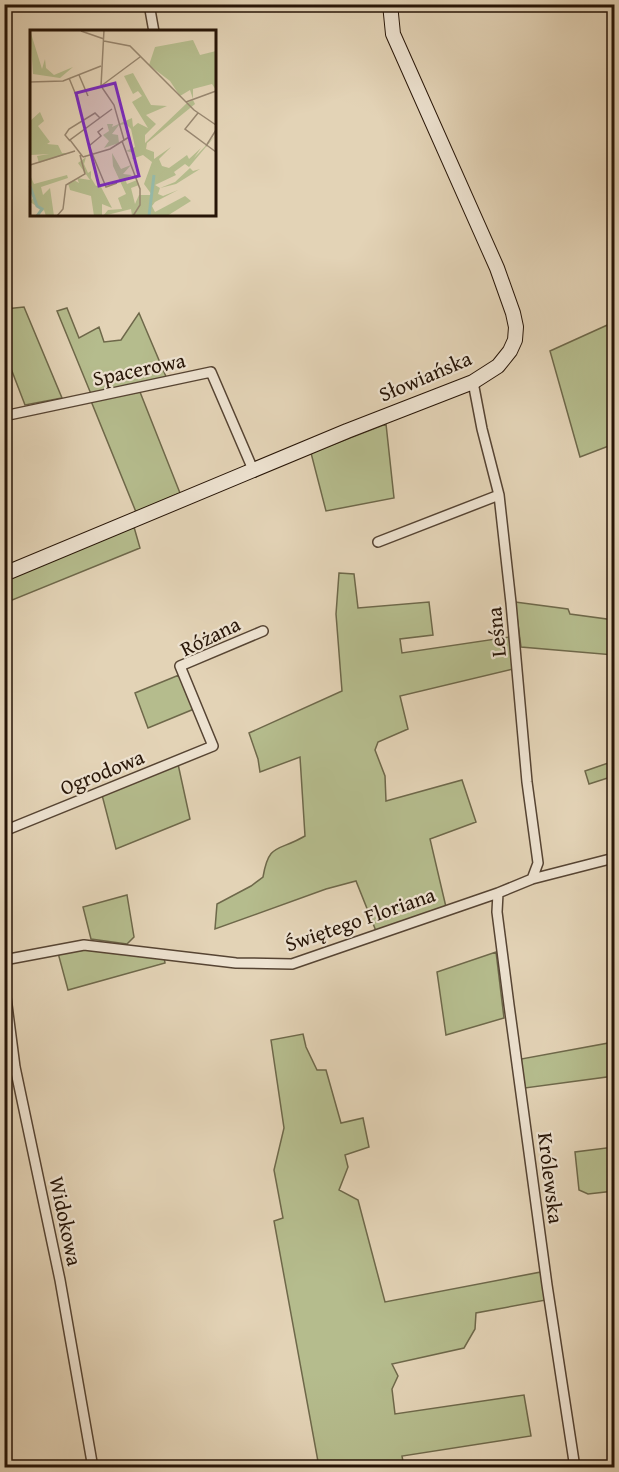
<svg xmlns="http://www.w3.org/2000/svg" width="619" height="1472" font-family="'Gentium Book Plus',serif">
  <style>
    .green { fill: #b5bc8d; stroke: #6e684a; stroke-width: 1.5 }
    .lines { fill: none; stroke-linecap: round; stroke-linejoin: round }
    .street-casing { stroke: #564433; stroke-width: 12 }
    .secondary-casing { stroke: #271507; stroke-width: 16 }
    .street { stroke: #ede2d0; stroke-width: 9 }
    .secondary { stroke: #ede2d0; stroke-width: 14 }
    .labels { text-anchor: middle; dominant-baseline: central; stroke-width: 4.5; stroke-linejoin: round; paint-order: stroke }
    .street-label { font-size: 21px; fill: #271507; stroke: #ede2d0 }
    .inset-river { fill: none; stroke: #96b9a8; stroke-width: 3 }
    .inset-road { fill: none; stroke: #988770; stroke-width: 1.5 }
    .view { fill: #7b2cbf; fill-opacity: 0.15; stroke: #7b2cbf; stroke-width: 3 }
    .inset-edge { fill: none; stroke: #271507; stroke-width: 3 }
  </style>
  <rect width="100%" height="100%" fill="#e3d3b6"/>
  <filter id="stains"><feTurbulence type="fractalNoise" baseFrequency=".00333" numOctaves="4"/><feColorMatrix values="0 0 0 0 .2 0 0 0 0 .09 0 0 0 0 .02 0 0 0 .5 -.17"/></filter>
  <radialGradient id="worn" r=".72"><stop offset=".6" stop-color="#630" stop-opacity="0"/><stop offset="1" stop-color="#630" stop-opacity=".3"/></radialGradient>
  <!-- green -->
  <path class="green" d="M24 307 62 398 25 405 5 353V309Z
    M67 308 79 338 99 327 104 342 121 340 139 313 167 379 91 394 57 311Z
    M614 322V444L580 457 550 351Z
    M140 392 180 493 136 512 91 401Z
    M386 424 394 498 326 511 311 453Z
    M134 527 140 548 5 603V580Z
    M339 573 354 574 358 608 429 602 433 635 400 639 402 653 509 637 513 669 400 696 408 729 378 742 375 750 385 776 386 801 462 780 476 822 430 839 446 907 376 931 356 881 326 889 215 929 217 904 251 886 263 877C269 842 278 852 305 836L300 757 260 772 258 759 249 733 342 691 336 614Z
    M515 602 568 609 570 614 614 620V655L521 647Z
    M179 675 194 709 148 728 135 693Z
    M614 761V776L589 784 585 771Z
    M178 764 190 819 116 849 102 795Z
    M127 895 134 937 127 944 91 939 83 907Z
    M85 950 164 957 165 963 68 990 58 953Z
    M496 952 504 1018 446 1035 437 972Z
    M303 1034 306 1047 317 1070H326L341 1123 363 1118 369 1147 345 1155 348 1167 339 1190 358 1200 385 1302 541 1272 546 1300 476 1313 475 1329 464 1348 392 1364 398 1376 392 1389 395 1414 524 1395 531 1436 402 1456 404 1467H319L274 1221 283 1218 274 1170 284 1128 271 1040Z
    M614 1042V1076L525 1088 521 1059Z
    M614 1147V1191L588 1194 579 1190 575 1152Z"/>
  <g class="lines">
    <!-- street casing -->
    <g class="street-casing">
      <path id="street" d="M149 4 154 32
        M473 382 482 429 499 495 511 603 527 782 538 863 532 879
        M4 416 211 372 254 472
        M378 542 499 495
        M4 831 213 746 180 666 263 631
        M498 893 497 912 509 1005 547 1285 575 1468
        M4 960 84 945 236 963 292 964 498 893 532 879 614 858
        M4 982 15 1067 60 1280 93 1468"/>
    </g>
    <!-- secondary casing -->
    <g class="secondary-casing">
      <path id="secondary" d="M4 574 347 431 473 382 498 366 510 351 515 340 516 327 513 313 497 268 393 34 390 4"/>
    </g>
    <!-- street -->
    <use href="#street" class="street"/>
    <!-- secondary -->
    <use href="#secondary" class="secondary"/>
  </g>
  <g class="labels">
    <!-- street labels -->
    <g class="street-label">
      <text transform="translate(139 369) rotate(-12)">Spacerowa</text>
      <text transform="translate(425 376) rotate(-23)">Słowiańska</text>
      <text transform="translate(496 632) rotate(-96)">Leśna</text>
      <text transform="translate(210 636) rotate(-26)">Różana</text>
      <text transform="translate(102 772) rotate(-22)">Ogrodowa</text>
      <text transform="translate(360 919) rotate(-19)">Świętego Floriana</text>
      <text transform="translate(551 1178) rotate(83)">Królewska</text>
      <text transform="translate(66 1221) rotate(78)">Widokowa</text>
    </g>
  </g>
  <!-- overview -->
  <g transform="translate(30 30)">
    <rect width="186" height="186" fill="#e3d3b6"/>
    <path d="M0 0 12 39 15 29 16 38 24 45 43 37 30 48 3 44ZM163 10 170 25 186 21V60L182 54 163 59V69L160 60 150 66 140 51 119 35 125 17ZM103 43 121 75 137 76 116 85 126 94 115 105V113L157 73 163 70 165 74 117 113 116 119 124 122V129L141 117 129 129 132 136 139 138 157 125 159 129 171 118 164 128 186 105 159 137 155 134 144 142 146 145 125 155 130 158 145 152 160 138 163 141 170 139 146 154 130 158 128 164 133 166 148 160 125 172 122 176 125 182 155 166 161 171 137 186H102L101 179 73 186 78 180 92 179 88 168 96 164 83 136 82 123 91 139 101 135 93 144 102 145 95 149 97 154 107 150 109 155 101 158 105 174 109 165H122L114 154 122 132 113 125 102 129 104 123 96 121 105 117 101 99 96 94 89 95 82 104 88 105 89 113 74 118 79 111 73 105 79 101 77 94H83L82 97 102 88 103 97 108 93 118 98 102 72 112 66 108 61 103 64 94 46ZM10 82 14 91 8 96 20 112 17 114 28 115 32 123H40L9 133 7 126 19 124 1 125 0 91ZM56 127 54 134 58 143 61 141V148L66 156 70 155 82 178 72 174V186H64L61 166 40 160 38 153 44 150 49 153 47 148 60 150 48 133ZM0 145 4 154 37 145 38 148 11 157 13 165 20 158 24 186H16L14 180 6 186 11 179 0 172 3 168Z" fill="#b5bc8d"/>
    <path class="inset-river" d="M0 156 7 176 12 179 7 186M119 186 124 145"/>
    <path class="inset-road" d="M74 0 71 56 84 75 94 110M51 1 74 9M74 11 100 16 164 80 186 95M49 45 58 66M39 48 48 70M0 52 33 51 71 36M71 56 110 27M156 72 186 61M168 83 155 99 186 122M73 98 68 102 71 106 59 116 76 157 87 153M40 111 35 105 39 99 65 83 70 88M92 111 110 159V175L103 186M176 116 186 100M53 127 40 110 82 79M53 127 80 119 99 107M0 135 45 121M27 186 33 179 36 155 55 144 50 125"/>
    <path class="view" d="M85 53 109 146 69 156 46 63Z"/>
    <rect width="186" height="186" class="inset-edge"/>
  </g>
  <!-- margin -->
  <rect width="619" height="1472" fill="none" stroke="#e3d3b6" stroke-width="24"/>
  <rect x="6" y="6" width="607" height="1460" fill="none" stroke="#271507" stroke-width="3"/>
  <rect x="12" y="12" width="595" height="1448" fill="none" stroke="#271507" stroke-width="1.5"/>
  <rect width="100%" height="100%" filter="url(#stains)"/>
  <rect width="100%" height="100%" fill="url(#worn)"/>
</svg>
